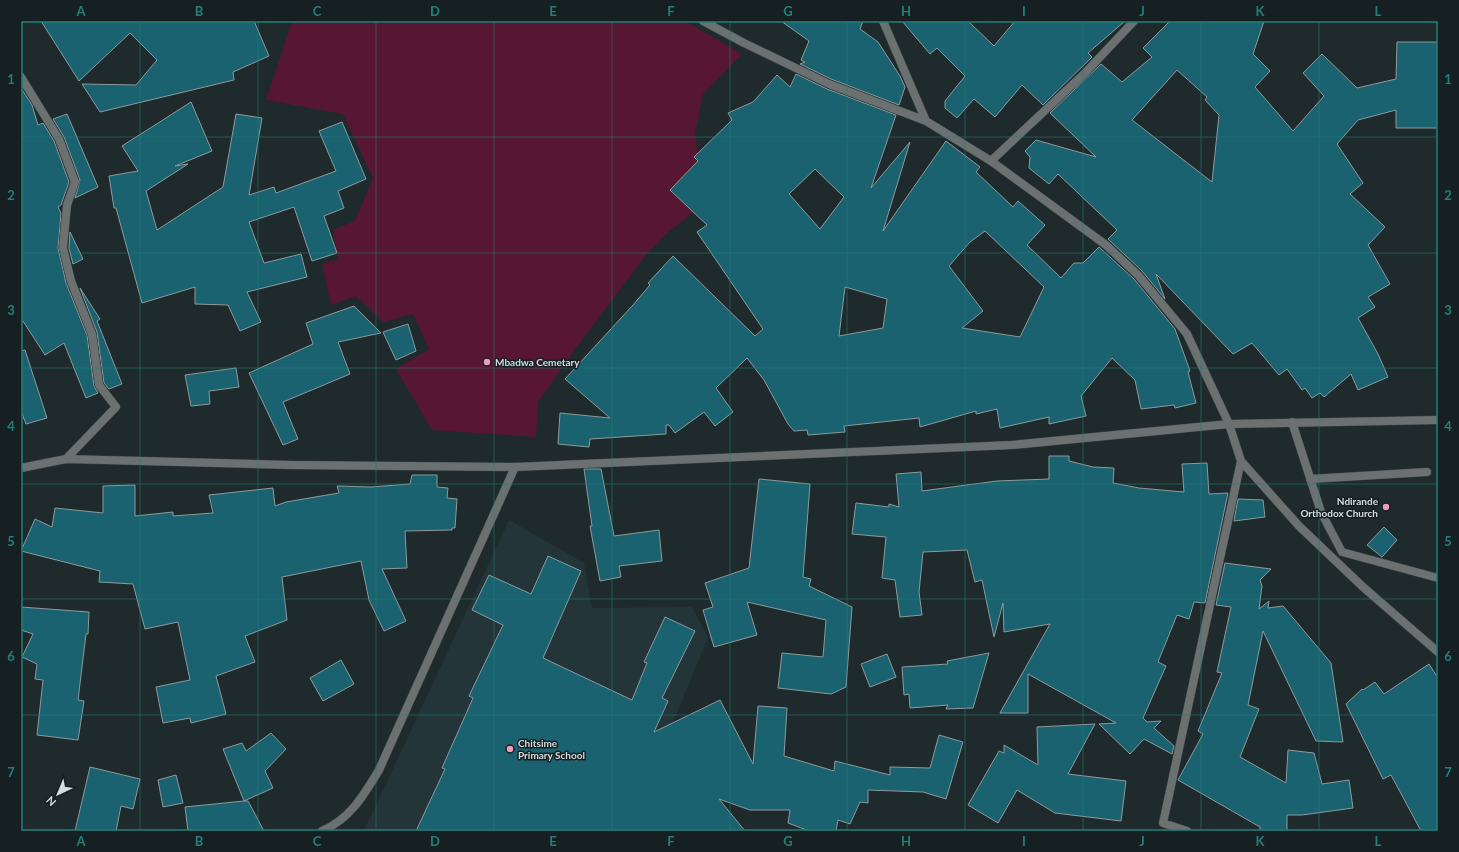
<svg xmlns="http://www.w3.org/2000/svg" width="1459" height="852" font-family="Lato,sans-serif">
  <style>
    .built { fill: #233539 }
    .green { fill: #571733 }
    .building { fill: #1a626f; stroke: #8d9a9d; fill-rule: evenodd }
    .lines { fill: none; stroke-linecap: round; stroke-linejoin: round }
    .lane-casing { stroke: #3c4648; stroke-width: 9 }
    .street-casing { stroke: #3c4648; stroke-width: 9 }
    .lane { stroke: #6b7071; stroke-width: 8 }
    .street { stroke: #6b7071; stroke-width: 8 }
    .grid { fill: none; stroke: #238079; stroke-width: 1; stroke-opacity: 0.55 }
    .poi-dot { fill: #ef9ab8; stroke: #162022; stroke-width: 1.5 }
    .labels { text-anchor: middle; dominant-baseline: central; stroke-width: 3; stroke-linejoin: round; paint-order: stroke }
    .poi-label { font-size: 10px; font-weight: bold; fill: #d5dcde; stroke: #162022; text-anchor: start }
    .neatline { fill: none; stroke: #238079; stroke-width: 1.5 }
    .grid-label { font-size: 13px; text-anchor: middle; font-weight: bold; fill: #238079 }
  </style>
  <rect width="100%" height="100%" fill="#1f2a2c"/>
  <!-- built -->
  <path class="built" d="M509 520 584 563 592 608 692 607 708 638 628 831H364Z"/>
  <!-- green -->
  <path class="green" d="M292 21H685L742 54 703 94 695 133 700 174 702 205 667 233 646 255 578 345 538 402 536 437 432 430 396 369 429 349 413 314 383 322 356 296 331 305 322 264 339 259 337 253 333 230 355 221 373 178 343 114 266 100Z"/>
  <!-- building -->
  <path class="building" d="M41 21H254L269 56 233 72 234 80 100 112 82 84 136 85 157 60 130 33 79 81Z
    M781 21H863L860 29 878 42 900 76 905 87 899 105 831 79 800 64 805 62 801 60 809 41Z
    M902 21H968L994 46 1015 21H1125L1088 53 1092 57 1043 105 1022 85 995 117 974 99 957 118 945 108V101L965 76 937 48 930 54Z
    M1170 21H1264L1253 54 1270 71 1255 87 1293 131 1324 96 1303 73 1322 54 1357 88 1396 79 1397 42H1438V128H1396V110L1358 120 1337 144 1363 183 1350 194 1385 227 1368 245 1390 284 1368 297 1375 307 1358 318 1378 354 1388 377 1358 390 1351 374 1324 397 1320 393 1312 398 1305 388 1302 390 1287 369 1279 375 1252 343 1233 354 1156 274 1165 299 1142 271 1108 239 1117 230 1058 174 1049 184 1029 168 1030 157 1025 151 1036 140 1096 157 1050 113 1101 64 1122 82 1152 57 1143 48ZM1177 70 1207 97 1205 100 1219 115 1212 182 1132 120Z
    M796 74 827 89 896 115 871 188 910 142 883 231 946 141 980 167 976 172 1013 207 1018 201 1045 225 1027 245 1061 278 1074 263H1083L1099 247 1134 279 1175 329 1190 371 1188 372 1196 403 1175 408 1174 405 1141 409 1135 380 1112 358 1081 396 1086 416 1049 424V417L1000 428 997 409 976 414V411L920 427 919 418 844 426 845 432 808 435 807 430 794 431 788 424 764 380 747 358 716 388 733 412 715 426 704 412 675 433 669 425H666V434L590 439 589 447 558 444 560 413 610 418 565 379 633 305 650 285 648 283 673 256 755 336 763 329 697 232 707 225 670 190 698 161 694 157 732 120 728 113 753 102 777 75 790 87ZM815 169 844 197 820 229 789 194ZM985 231 1044 287 1020 337 962 328 983 311 949 266 970 242ZM845 287 887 299 883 328 839 336Z
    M21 88 32 105 38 125 43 123 54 141 69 182 61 205 58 207 61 213 58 248 66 283 87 335 94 386 98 393 86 398 64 343 45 355 21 318Z
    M191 102 212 151 175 166 188 164 146 191 157 230 223 187 236 114 262 118 249 195 274 187 276 193 336 171 319 131 342 122 366 179 338 191 344 208 324 216 337 253 312 261 294 207 249 222 264 263 301 254 307 277 247 292 261 322 240 331 228 305 195 304V287L142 303 116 208H114L109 176 138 171 122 146Z
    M67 114 98 187 75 198 80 180 64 137 53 119Z
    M70 232 83 259 73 264 69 248Z
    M80 288 100 319 97 321 122 384 109 389 104 383 97 332Z
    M354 306 381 333 338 342 350 374 283 402 298 439 283 445 249 373 313 344 306 323Z
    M408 324 416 351 396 360 383 332Z
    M25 350 47 418 26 424 21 411V351Z
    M236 368 239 387 209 391 210 404 191 406 185 375Z
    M1049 456H1069V461L1093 467 1114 468 1113 483 1139 488 1184 492 1182 464 1207 463 1209 494 1228 493 1205 603 1194 602 1189 619 1177 615 1158 662 1166 666 1143 718 1147 722 1161 721 1154 728 1174 746 1172 754 1144 739 1130 754 1099 724 1116 723 1028 674V713H1000L1050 624 1004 632 1003 603 994 637 982 580 975 582 967 550 923 552 919 592 922 615 900 617 895 580 882 578 886 537 852 534 856 503 889 507V504L899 507 896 474 921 472 922 491 997 481 1049 479Z
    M584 469H601L614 536 659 530 662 561 619 566 621 577 600 581 590 526H592Z
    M412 475H437V487L448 488 447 498 457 499 455 528H452V530L405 531 407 568 382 569 406 621 384 631 369 600 361 561 282 577 287 620 245 636 255 662 216 676 226 714 191 723 190 718 163 723 156 687 190 680 178 622 145 629 133 584 99 582 100 571 21 551 35 519 52 527 55 508 103 513V486L135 485V516L173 512V516L213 513 209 495 273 488 275 506 286 502 339 493 337 486 371 487 410 484Z
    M759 479 810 484 803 577 811 579 809 586 852 607 846 687 831 694 778 688 782 653 823 657 826 620 747 602 757 635 714 647 703 610 713 607 705 583 749 568Z
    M1238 499 1263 500 1265 517 1234 521Z
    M1384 527 1397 540 1382 557 1367 545Z
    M548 556 581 571 543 658 632 700 647 663 644 662 665 617 695 631 662 698 668 701 654 732 720 700 753 764 758 706 787 708 784 756 834 771 835 761 890 775V767L930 768 939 735 963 742 946 799 923 792 868 790V803L860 802 850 824 838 820 836 831H809L788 823 790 810H750L719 799 745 831H416L445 769 442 768 473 698 469 696 503 625 472 610 489 575 531 594Z
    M1225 563 1271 569 1260 580 1262 586 1259 609 1269 601 1268 608 1283 606 1331 663 1343 742 1316 741 1263 631 1248 705 1259 709 1240 757 1286 783 1288 750 1314 753 1322 784 1349 780 1353 808 1302 815H1287V831H1260V827L1178 780 1203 734 1198 731 1222 673 1217 672 1231 607 1216 605Z
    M21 607 89 612 88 634H86L78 700 84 701 78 740 37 735 43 680 35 679 37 664 22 657 33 634 21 630Z
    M989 653 973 708 946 709 948 705 910 708 909 694 904 695 902 667 948 664 947 661Z
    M887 654 896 677 870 687 861 664Z
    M341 660 354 684 323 701 310 678Z
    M1429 664 1438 678V831H1421L1391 775 1383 779 1346 704 1362 689 1363 690 1375 682 1384 694Z
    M1095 724 1068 774 1126 781 1121 821 1055 813 1017 790 998 823 968 805 999 751 1004 753V745L1038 765 1037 727Z
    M271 733 286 749 265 771 273 788 244 801H248L264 831H188L185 807 244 801 223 749 242 743 246 751Z
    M90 767 140 779 133 809 121 806 116 831H75Z
    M176 775 183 803 163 807 158 780Z"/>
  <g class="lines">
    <!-- lane casing -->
    <g class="lane-casing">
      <path id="lane" d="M1292 422 1321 512 1342 552 1438 578
        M1310 479 1427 472"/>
    </g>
    <!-- street casing -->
    <g class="street-casing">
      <path id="street" d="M703 21 744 43 829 84 926 121 991 161 1106 245 1138 275 1187 334 1229 424 1241 461 1299 526 1363 587 1438 652
        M883 21 926 121
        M21 77 59 139 75 182 67 205 63 248 71 281 92 334 99 385 116 407 66 459
        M991 161 1085 73 1134 21
        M21 468 66 459 291 465 515 467 1012 445 1229 424 1438 420
        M322 831C350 819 364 795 379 770L515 467
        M1187 831 1163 823 1241 461"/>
    </g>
    <!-- lane -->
    <use href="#lane" class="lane"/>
    <!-- street -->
    <use href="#street" class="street"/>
  </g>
  <!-- grid -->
  <path class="grid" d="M140 21V831M258 21V831M376 21V831M494 21V831M612 21V831M730 21V831M847 21V831M965 21V831M1083 21V831M1201 21V831M1319 21V831M21 137H1438M21 253H1438M21 368H1438M21 484H1438M21 599H1438M21 715H1438"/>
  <!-- markers -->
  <g class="poi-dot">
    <circle cx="487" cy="362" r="4"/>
    <circle cx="1386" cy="507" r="4"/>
    <circle cx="510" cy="749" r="4"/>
  </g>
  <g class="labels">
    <!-- poi labels -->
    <g class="poi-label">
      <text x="495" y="362">Mbadwa Cemetary</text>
      <text x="1378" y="501" text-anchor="end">Ndirande<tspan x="1378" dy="12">Orthodox Church</tspan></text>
      <text x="518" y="743">Chitsime<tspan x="518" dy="12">Primary School</tspan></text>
    </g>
  </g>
  <!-- border -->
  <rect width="1459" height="852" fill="none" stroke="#162022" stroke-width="44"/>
  <!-- north arrow -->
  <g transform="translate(58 794) rotate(224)" stroke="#162022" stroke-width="3" paint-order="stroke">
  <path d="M0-3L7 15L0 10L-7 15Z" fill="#d5dcde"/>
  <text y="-6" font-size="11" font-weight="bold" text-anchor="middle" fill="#d5dcde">N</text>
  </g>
  <rect x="22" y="22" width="1415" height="808" class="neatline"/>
  <g class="grid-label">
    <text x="81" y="16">A</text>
    <text x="199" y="16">B</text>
    <text x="317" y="16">C</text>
    <text x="435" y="16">D</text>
    <text x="553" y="16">E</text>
    <text x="671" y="16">F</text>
    <text x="788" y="16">G</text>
    <text x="906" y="16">H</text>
    <text x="1024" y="16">I</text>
    <text x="1142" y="16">J</text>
    <text x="1260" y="16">K</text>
    <text x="1378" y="16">L</text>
    <text x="11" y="84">1</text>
    <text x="1448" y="84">1</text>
    <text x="11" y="200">2</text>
    <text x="1448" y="200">2</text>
    <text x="11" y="315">3</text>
    <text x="1448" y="315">3</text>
    <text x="11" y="431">4</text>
    <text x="1448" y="431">4</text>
    <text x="11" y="546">5</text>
    <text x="1448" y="546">5</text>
    <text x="11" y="661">6</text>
    <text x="1448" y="661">6</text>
    <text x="11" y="777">7</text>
    <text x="1448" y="777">7</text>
    <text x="81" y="846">A</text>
    <text x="199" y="846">B</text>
    <text x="317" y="846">C</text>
    <text x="435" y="846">D</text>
    <text x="553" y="846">E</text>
    <text x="671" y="846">F</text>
    <text x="788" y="846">G</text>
    <text x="906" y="846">H</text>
    <text x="1024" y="846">I</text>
    <text x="1142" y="846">J</text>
    <text x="1260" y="846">K</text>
    <text x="1378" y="846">L</text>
  </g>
</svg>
